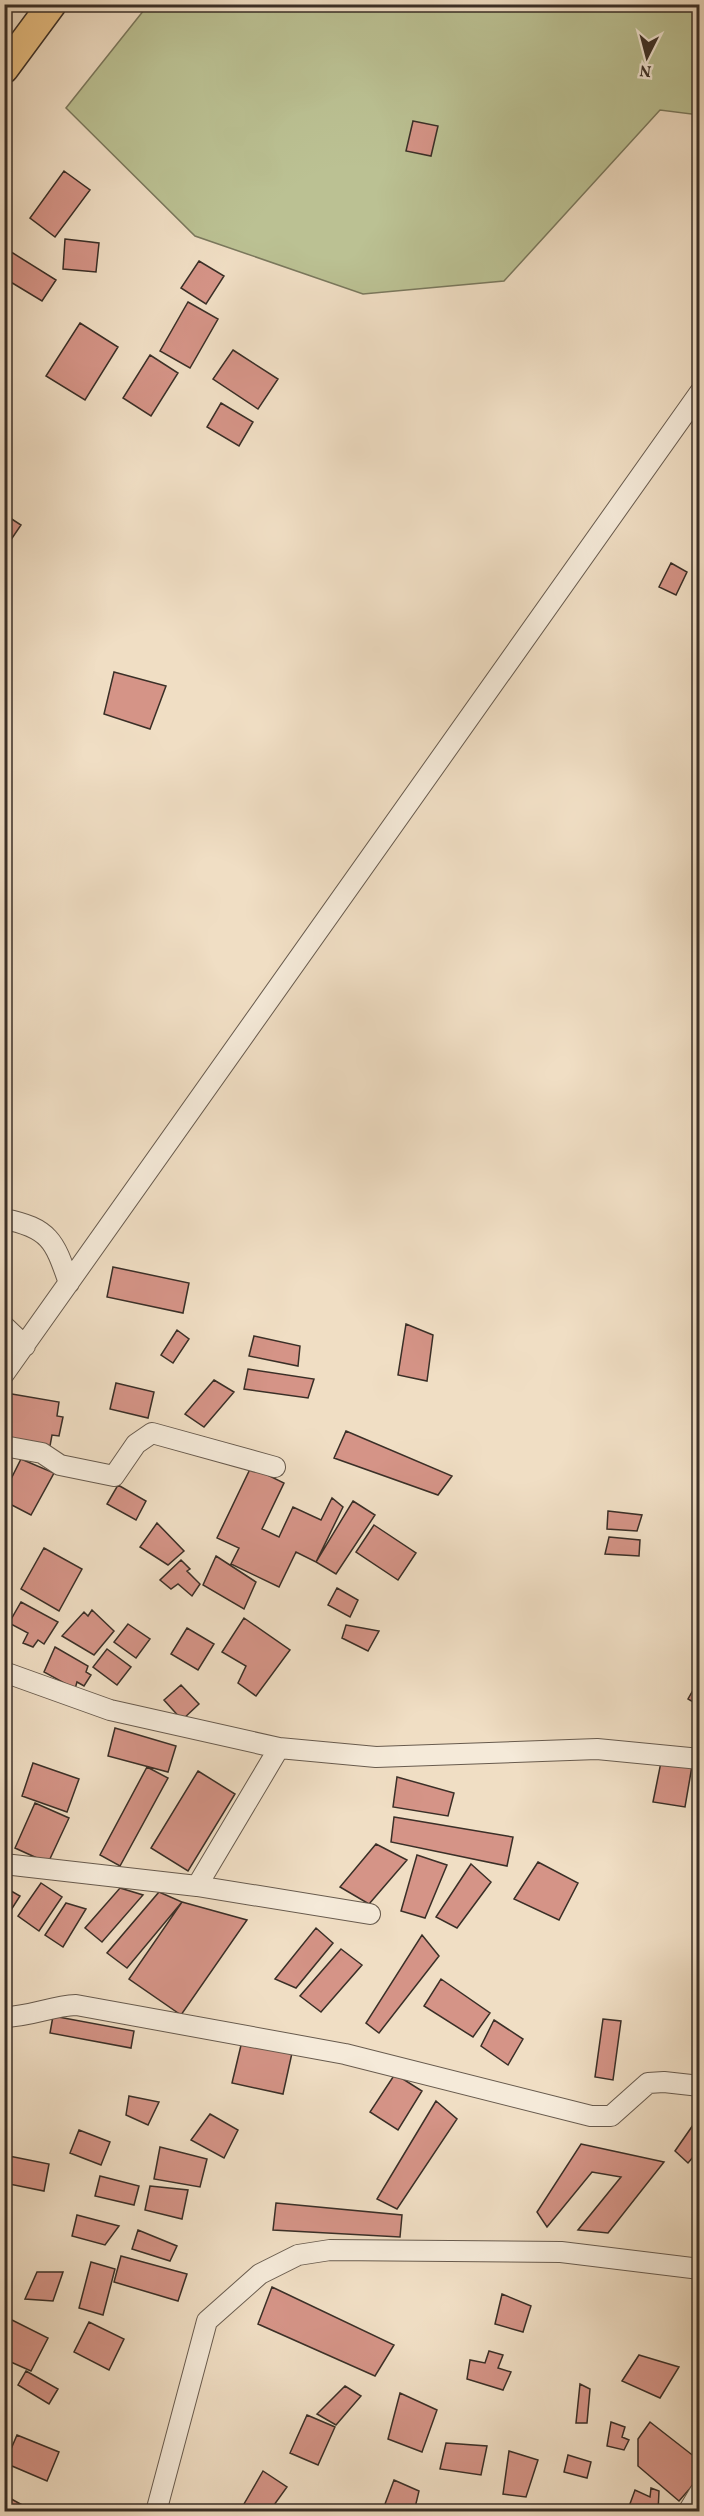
<svg xmlns="http://www.w3.org/2000/svg" width="704" height="2516" font-family="Vollkorn,serif">
  <style>
    .green { fill: #bbc193; stroke: #7a785d; stroke-width: 1.5 }
    .building { fill: #d59487; stroke: #3a2f27; stroke-width: 1.5 }
    .lines { fill: none; stroke-linecap: round; stroke-linejoin: round }
    .minor-casing { stroke: #685b4e; stroke-width: 22 }
    .highway-casing { stroke: #3a2f27; stroke-width: 31 }
    .minor { stroke: #f5ead9; stroke-width: 20 }
    .highway { stroke: #e8bf82; stroke-width: 28 }
  </style>
  <rect width="100%" height="100%" fill="#f0dec4"/>
  <filter id="stains"><feTurbulence type="fractalNoise" baseFrequency=".00333" numOctaves="4"/><feColorMatrix values="0 0 0 0 .2 0 0 0 0 .09 0 0 0 0 .02 0 0 0 .5 -.17"/></filter>
  <radialGradient id="worn" r=".72"><stop offset=".6" stop-color="#630" stop-opacity="0"/><stop offset="1" stop-color="#630" stop-opacity=".3"/></radialGradient>
  <!-- green -->
  <path class="green" d="M148 5H699V115L660 110 504 281 363 294 195 236 66 108Z"/>
  <!-- building -->
  <path class="building" d="M413 121 438 126 431 156 406 151Z
    M64 171 90 190 55 237 30 218Z
    M65 239 99 243 96 272 63 269Z
    M8 250 56 280 42 301 4 278V256Z
    M199 261 224 276 206 304 181 288Z
    M188 302 218 319 190 368 160 351Z
    M80 323 118 347 85 400 46 376Z
    M233 350 278 379 258 409 213 379Z
    M150 355 178 373 151 416 123 398Z
    M221 403 253 422 239 446 207 427Z
    M4 514 21 525 4 550Z
    M671 563 687 572 676 595 659 587Z
    M114 672 166 686 150 729 104 714Z
    M113 1267 189 1283 183 1313 107 1297Z
    M406 1324 433 1335 427 1381 398 1375Z
    M177 1330 189 1339 173 1363 161 1355Z
    M254 1336 300 1346 298 1366 249 1356Z
    M248 1369 314 1379 308 1398 244 1389Z
    M214 1380 234 1392 204 1427 185 1414Z
    M116 1383 154 1392 148 1418 110 1409Z
    M6 1393 59 1402 57 1416 63 1417 59 1436 52 1435 50 1446 4 1439Z
    M346 1431 452 1476 438 1495 334 1458Z
    M21 1459 54 1473 31 1515 4 1501V1493Z
    M251 1467 284 1483 262 1529 279 1537 293 1507 321 1520 332 1498 343 1507 316 1562 296 1552 279 1587 231 1564 239 1548 217 1538Z
    M118 1485 146 1501 136 1520 107 1504Z
    M353 1501 375 1515 336 1574 316 1562Z
    M608 1511 642 1515 637 1531 607 1529Z
    M157 1523 184 1551 168 1565 140 1547Z
    M374 1525 416 1553 398 1580 356 1552Z
    M609 1537 640 1540 639 1556 605 1554Z
    M44 1548 82 1569 59 1611 21 1589Z
    M216 1556 256 1582 244 1609 203 1585Z
    M181 1560 190 1569 187 1571 200 1584 192 1596 178 1584 171 1589 160 1580Z
    M337 1588 358 1600 350 1617 328 1605Z
    M21 1602 58 1622 44 1644 38 1640 33 1647 23 1643 28 1633 9 1623Z
    M92 1610 114 1631 94 1655 62 1636 84 1612 88 1616Z
    M244 1618 290 1650 256 1696 238 1683 246 1666 222 1652Z
    M128 1624 150 1639 136 1658 114 1642Z
    M346 1625 379 1631 368 1651 342 1638Z
    M187 1628 214 1644 198 1670 171 1654Z
    M55 1647 88 1666 86 1672 91 1675 84 1686 77 1682 75 1689 44 1672Z
    M107 1649 131 1667 117 1685 93 1667Z
    M700 1678V1706L688 1699Z
    M181 1685 199 1704 182 1720 164 1700Z
    M115 1728 176 1746 168 1772 108 1756Z
    M661 1762 692 1766 685 1807 653 1802Z
    M33 1763 79 1779 67 1812 22 1796Z
    M147 1767 168 1778 120 1866 100 1855Z
    M198 1771 235 1794 188 1871 151 1848Z
    M397 1777 454 1793 448 1816 393 1807Z
    M35 1803 69 1818 48 1863 15 1848Z
    M394 1817 513 1837 507 1866 391 1842Z
    M376 1844 407 1860 369 1904 340 1887Z
    M417 1855 447 1865 425 1918 401 1911Z
    M538 1862 578 1883 559 1920 514 1899Z
    M471 1864 491 1882 457 1928 436 1917Z
    M41 1883 62 1897 39 1931 18 1916Z
    M4 1887 20 1896 4 1921Z
    M120 1888 143 1895 102 1942 85 1928Z
    M159 1892 182 1902 127 1968 107 1953Z
    M182 1902 247 1920 181 2015 129 1979Z
    M66 1903 86 1909 63 1947 45 1935Z
    M316 1928 333 1943 296 1988 275 1979Z
    M422 1935 439 1956 379 2033 366 2023Z
    M341 1949 362 1965 321 2012 300 1996Z
    M441 1979 490 2013 473 2037 424 2006Z
    M53 2016 134 2031 131 2048 50 2033Z
    M603 2019 621 2021 613 2080 595 2077Z
    M494 2020 523 2039 508 2065 481 2046Z
    M242 2041 292 2053 283 2094 232 2083Z
    M395 2074 422 2091 398 2130 370 2112Z
    M129 2096 159 2102 148 2125 126 2115Z
    M436 2101 457 2119 397 2209 377 2199Z
    M210 2114 238 2130 224 2158 191 2140Z
    M700 2115V2158L693 2157 688 2163 675 2151Z
    M79 2130 110 2142 101 2165 70 2153Z
    M581 2144 664 2162 608 2233 578 2230 621 2177 592 2172 547 2227 537 2212Z
    M160 2147 207 2159 200 2187 154 2179Z
    M4 2155 49 2164 44 2191 4 2183Z
    M100 2176 139 2186 134 2205 95 2196Z
    M150 2186 188 2190 182 2219 145 2210Z
    M276 2203 402 2215 400 2237 273 2230Z
    M77 2215 119 2226 105 2245 72 2236Z
    M138 2230 177 2246 170 2261 132 2249Z
    M121 2256 187 2274 178 2301 114 2282Z
    M91 2262 115 2269 103 2315 79 2308Z
    M37 2272H63L53 2301 25 2299Z
    M272 2287 394 2345 375 2376 258 2324Z
    M502 2294 531 2306 523 2332 495 2324Z
    M4 2316 48 2338 31 2371 4 2359Z
    M89 2322 124 2339 109 2370 74 2352Z
    M489 2351 503 2355 498 2368 511 2372 503 2390 467 2379 470 2360 485 2363Z
    M639 2355 679 2367 660 2398 622 2381Z
    M26 2371 58 2389 49 2404 18 2385Z
    M580 2384 590 2389 587 2423H576Z
    M345 2386 361 2396 336 2425 317 2414Z
    M400 2393 437 2410 422 2452 388 2439Z
    M307 2415 335 2427 318 2465 290 2453Z
    M611 2422 625 2427 622 2437 629 2440 624 2450 607 2446Z
    M650 2422 700 2461V2477L679 2501 638 2466V2439Z
    M17 2435 59 2452 47 2481 5 2463Z
    M446 2443 487 2446 481 2475 440 2469Z
    M509 2451 538 2460 526 2497 503 2494Z
    M568 2455 591 2462 587 2478 564 2472Z
    M263 2471 287 2487 269 2512H257L244 2504Z
    M394 2480 419 2491 414 2512H382Z
    M651 2488 659 2491 658 2512H627L635 2490 650 2497Z
    M4 2495 35 2512H4Z"/>
  <g class="lines">
    <!-- minor casing -->
    <g class="minor-casing">
      <path id="minor" d="M4 1219C51 1228 55 1243 69 1283
        M4 1326 25 1346
        M4 1374 700 392
        M4 1446 42 1453 60 1465 114 1476 136 1444 152 1433 275 1467
        M4 1672 110 1710 279 1748 376 1757 597 1749 700 1759
        M4 1864 197 1886 370 1914
        M197 1886 279 1748
        M4 2017C30 2017 51 2006 76 2005L345 2054 591 2116H611L648 2083 664 2082 700 2086
        M156 2512 207 2321 260 2274 298 2255 330 2250 561 2252 700 2269
        M688 2512 700 2492"/>
    </g>
    <!-- highway casing -->
    <g class="highway-casing">
      <path id="highway" d="M4 69 52 4"/>
    </g>
    <!-- minor -->
    <use href="#minor" class="minor"/>
    <!-- highway -->
    <use href="#highway" class="highway"/>
  </g>
  <!-- margin -->
  <rect width="704" height="2516" fill="none" stroke="#f0dec4" stroke-width="24"/>
  <rect x="6" y="6" width="692" height="2504" fill="none" stroke="#3a2f27" stroke-width="3"/>
  <rect x="12" y="12" width="680" height="2492" fill="none" stroke="#3a2f27" stroke-width="1.5"/>
  <!-- north arrow -->
  <g transform="translate(647 57) rotate(186)" stroke="#f5ead9" stroke-width="4.5" paint-order="stroke">
  <path d="M0-4.5L10 22L0 15L-10 22Z" fill="#3a2f27"/>
  <text y="-9" font-size="16" font-weight="bold" text-anchor="middle" fill="#3a2f27">N</text>
  </g>
  <rect width="100%" height="100%" filter="url(#stains)"/>
  <rect width="100%" height="100%" fill="url(#worn)"/>
</svg>
